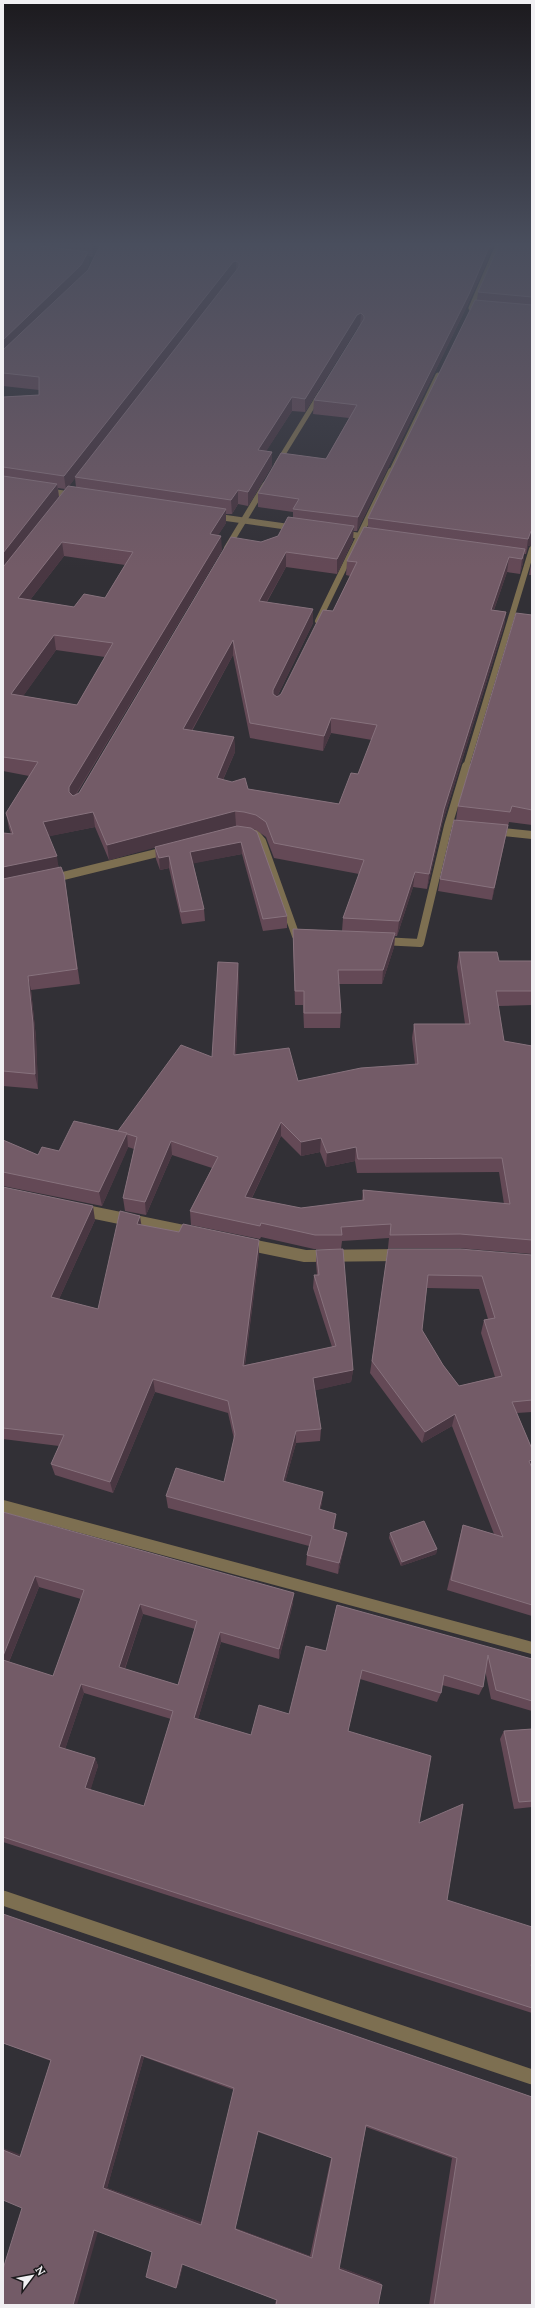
<svg xmlns="http://www.w3.org/2000/svg" width="535" height="2308" viewBox="0 0 535 2308" font-family="Lora,serif">
  <style>
    .lines { fill: none; stroke-linecap: round; stroke-linejoin: round }
    .service-far1 { stroke: #7d6f51; stroke-width: 12 }
    .service { stroke: #7d6f51; stroke-width: 15 }
    .minor-far3 { stroke: #7d6f51; stroke-width: 5 }
    .minor-far2 { stroke: #7d6f51; stroke-width: 6 }
    .minor-far1 { stroke: #7d6f51; stroke-width: 8 }
    .minor { stroke: #7d6f51; stroke-width: 12 }
    .wall { fill: #644956; fill-rule: evenodd }
    .shaded-wall { fill: #493742 }
    .building { fill: #735b67; stroke: #87727d; fill-rule: evenodd }
  </style>
  <rect width="100%" height="100%" fill="#323036"/>
  <g class="lines">
    <!-- service-far1 -->
    <polyline class="service-far1" points="3,1506 532,1648"/>
    <!-- service -->
    <polyline class="service" points="3,1898 532,2077"/>
    <!-- minor-far3 -->
    <g class="minor-far3">
      <polyline points="471,308 498,245"/>
      <polyline points="277,464 320,394"/>
      <polyline points="391,472 438,375"/>
    </g>
    <!-- minor-far2 -->
    <g class="minor-far2">
      <polyline points="44,491 76,495"/>
      <polyline points="212,516 296,528"/>
      <polyline points="341,533 373,538"/>
      <polyline points="227,548 265,485"/>
      <polyline points="318,621 391,471"/>
      <polyline points="466,767 532,549"/>
    </g>
    <!-- minor-far1 -->
    <g class="minor-far1">
      <polyline points="494,831 532,835"/>
      <polyline points="247,832 256,834 262,841 296,936 302,937"/>
      <polyline points="51,879 169,850"/>
      <polyline points="382,941 420,943 448,826 466,766"/>
    </g>
    <!-- minor -->
    <g class="minor">
      <polyline points="81,1210 193,1233"/>
      <polyline points="246,1244 305,1256 400,1255"/>
    </g>
  </g>
  <!-- wall -->
  <g class="wall">
    <path d="M3,245H99L93,257L88,256L89,265L85,273L88,270L100,245H494L492,249H490L489,257L467,306L357,531H353V540L337,574L286,567L267,602L313,623L277,697L281,694L333,611L350,576L346,575L347,561L368,528V518L477,300L478,292L532,245V545L528,546L526,554H524L523,563L520,574L507,572L494,610L506,612L504,626L442,824L427,889L413,887L397,936H395L394,947L382,984H339L341,1013L340,1028H304L303,1005H295L293,943V929L342,931L343,918L359,874L274,858L266,837L256,830L252,829L287,916V928L263,931L242,854L193,863L204,909L205,921L182,924L169,868L160,870L156,859L155,847L109,860L95,827L49,836L59,868L64,875L80,984L31,990L36,1038L38,1089L3,1086V833L11,834L9,828L6,813L29,776L3,771V397L39,395V390L3,386ZM360,327L314,400L313,414L349,418L326,459L258,493V507L293,512V518L278,536L261,542L79,793L76,795L222,550L218,535L226,523V514H232L238,504L248,506L272,466V452L266,451L292,411L305,412L357,328ZM75,478L76,487L69,486ZM58,488L65,489L59,497ZM64,556L125,565L105,598L74,607L30,600ZM56,650L105,657L77,705L23,696ZM233,655L250,738L323,751L331,733L372,740L358,774L339,804L248,789L223,780L235,752L234,737L192,731Z"/>
    <polygon points="532,559 532,575 529,575"/>
    <polygon points="532,615 532,825 509,822 492,900 438,891 440,879 456,820 458,806"/>
    <path d="M459,952L499,961H532V1005L498,1006L504,1041L532,1046V1254L458,1248H388L389,1238L342,1241L341,1249H314L261,1237L260,1239L191,1225L190,1211L212,1168L172,1155L146,1215L125,1211L123,1198L134,1149L128,1147L102,1206L3,1186V1140L38,1155L59,1151L118,1131L212,1057L239,978L236,1054L298,1081L415,1064L412,1038L414,1024H465L457,967ZM281,1136L301,1156L320,1152L326,1167L355,1161L357,1173L499,1172L504,1204L363,1190L362,1201L301,1208L252,1198Z"/>
    <polygon points="3,1187 95,1220 59,1299 98,1309 141,1225 179,1232 259,1240 259,1254 245,1365 332,1347 313,1288 314,1275 317,1275 316,1263 316,1250 353,1370 351,1382 315,1390 321,1429 320,1441 296,1443 285,1482 322,1503 320,1510 335,1525 334,1529 345,1543 338,1574 306,1565 307,1555 309,1546 168,1508 166,1496 224,1482 234,1439 228,1413 155,1392 113,1493 55,1475 51,1464 59,1446 3,1439"/>
    <path d="M388,1249L532,1255V1412L517,1413L532,1449V1616L447,1590L460,1536L463,1525L494,1534L452,1426L422,1443L370,1373ZM427,1288L479,1289L488,1319L484,1320L481,1333L495,1377L459,1386L443,1365L422,1330Z"/>
    <path d="M3,1512L293,1603L279,1659L221,1642L198,1719L251,1735L289,1714L326,1651L337,1605L532,1659V1711L491,1699L485,1670L483,1687L479,1695L442,1685L441,1693L437,1702L360,1679L348,1731L419,1823L447,1900L532,1966V2013L3,1842ZM39,1587L81,1599L53,1676L9,1662ZM143,1614L195,1629L178,1685L125,1669ZM84,1693L171,1719L144,1806L90,1790L98,1766L95,1758L65,1749Z"/>
    <polygon points="390,1533 437,1549 436,1554 401,1566 389,1538"/>
    <polygon points="532,1729 532,1807 514,1809 500,1739 504,1731"/>
    <path d="M3,1914L532,2097V2305H429L452,2158L366,2127L339,2267L379,2282L382,2285L378,2305H275L276,2300L183,2264L178,2285L152,2252L98,2231L22,2208L21,2155L51,2061L3,2043ZM144,2057L234,2090L202,2223L107,2188ZM258,2132L331,2158L310,2256L235,2228Z"/>
  </g>
  <!-- shaded-wall -->
  <g class="shaded-wall">
    <polygon points="92,245 99,245 93,257"/>
    <polygon points="490,245 489,257 467,306 357,531 358,517"/>
    <polygon points="88,252 89,265 83,278 3,355 3,340"/>
    <polygon points="236,261 236,273 233,275 66,490 64,476 233,262"/>
    <polygon points="361,313 360,326 357,328 305,412 305,399 357,315"/>
    <polygon points="292,397 292,411 258,464 258,450"/>
    <polygon points="272,452 272,466 248,506 248,492"/>
    <polygon points="57,484 59,498 3,570 3,553"/>
    <polygon points="238,490 238,504 232,514 231,500"/>
    <polygon points="226,509 226,523 210,548 210,534"/>
    <polygon points="354,526 353,540 337,574 337,559"/>
    <polygon points="531,531 532,531 532,545 528,546 526,554 528,539"/>
    <polygon points="221,536 222,550 71,802 69,792 69,787"/>
    <polygon points="62,542 64,556 20,613 18,598"/>
    <polygon points="525,549 523,563 520,574 522,559"/>
    <polygon points="286,552 286,567 259,615 259,601"/>
    <polygon points="509,557 507,572 489,624 491,610"/>
    <polygon points="313,609 313,623 273,705 273,690"/>
    <polygon points="506,612 504,626 442,824 427,889 429,874 444,809"/>
    <polygon points="54,635 56,650 14,709 11,694"/>
    <polygon points="233,640 233,655 184,744 183,729"/>
    <polygon points="331,718 331,733 323,751 324,736"/>
    <polygon points="234,737 235,752 217,793 217,778"/>
    <polygon points="235,811 236,826 109,860 107,845"/>
    <polygon points="93,812 95,827 46,837 43,822"/>
    <polygon points="508,825 505,838 492,900 494,888"/>
    <polygon points="241,842 242,854 191,864 190,852"/>
    <polygon points="57,856 59,871 3,883 3,867"/>
    <polygon points="169,856 169,868 160,870 159,858"/>
    <polygon points="415,872 413,887 397,936 399,921"/>
    <polygon points="395,933 394,947 382,984 383,970"/>
    <polygon points="238,963 239,978 235,1069 234,1055"/>
    <polygon points="28,976 31,990 36,1038 38,1089 35,1074"/>
    <polygon points="281,1122 281,1136 246,1210 245,1197"/>
    <polygon points="127,1133 128,1148 102,1206 99,1192"/>
    <polygon points="321,1138 320,1152 301,1156 301,1142"/>
    <polygon points="171,1141 172,1155 146,1215 145,1202"/>
    <polygon points="356,1147 355,1161 326,1167 327,1153"/>
    <polygon points="93,1206 95,1220 54,1310 51,1297"/>
    <polygon points="140,1216 142,1229 137,1224"/>
    <polygon points="259,1240 259,1254 243,1378 243,1366"/>
    <polygon points="353,1370 351,1382 313,1391 313,1378"/>
    <polygon points="153,1379 155,1392 113,1493 110,1482"/>
    <polygon points="455,1414 452,1426 422,1443 425,1432"/>
    <polygon points="296,1431 296,1443 282,1493 283,1481"/>
    <polygon points="532,1460 532,1470 529,1461"/>
    <polygon points="323,1492 322,1503 318,1520 319,1509"/>
    <polygon points="336,1514 335,1525 332,1539 333,1529"/>
    <polygon points="347,1533 345,1543 338,1574 339,1563"/>
    <polygon points="437,1549 436,1554 401,1566 402,1562"/>
    <polygon points="35,1576 39,1587 6,1669 3,1663 3,1656"/>
    <polygon points="294,1593 293,1603 279,1659 279,1649"/>
    <polygon points="140,1604 143,1614 122,1676 119,1667"/>
    <polygon points="220,1632 221,1642 196,1726 194,1718"/>
    <polygon points="81,1684 84,1693 63,1755 59,1747"/>
    <polygon points="95,1758 98,1766 89,1795 85,1788"/>
    <polygon points="141,2055 144,2057 107,2188 203,2223 201,2225 103,2188"/>
    <polygon points="258,2131 235,2228 310,2256 312,2258 235,2229"/>
    <polygon points="3,2148 27,2157 20,2157 3,2150"/>
    <polygon points="99,2228 77,2305 73,2305 94,2230"/>
    <polygon points="184,2261 178,2285 176,2288 182,2264"/>
    <polygon points="337,2266 379,2282 382,2285 339,2269"/>
  </g>
  <!-- building -->
  <g class="building">
    <polygon points="3,245 34,245 88,252 81,265 3,340"/>
    <polygon points="100,245 490,245 469,294 358,517 293,509 299,499 258,493 281,453 326,459 357,405 314,400 364,319 364,316 361,313 357,315 305,399 292,397 258,450 272,452 248,492 238,490 231,500 75,477 239,267 239,263 236,261 233,262 64,476 3,467 3,397 39,395 39,377 3,373 3,350 88,270"/>
    <polygon points="499,245 532,245 532,297 478,292"/>
    <polygon points="475,300 532,305 532,531 531,531 528,539 368,518"/>
    <polygon points="3,476 57,484 3,553"/>
    <path d="M68,486L226,509L210,534L221,536L69,787V792L73,796L79,793L231,537L261,542L278,536L288,517L354,526L337,559L286,552L259,601L313,609L273,690V694L277,697L281,694L323,610L333,611L357,562L347,561L364,527L525,549L522,559L509,557L491,610L506,612L444,809L429,874L415,872L399,921L343,918L364,860L274,843L266,822L256,815L244,812L235,811L107,845L93,812L43,822L57,856L3,867V833L13,834L6,813L38,762L3,757V567L4,566ZM62,542L133,552L105,598L84,594L74,607L18,598ZM54,635L113,643L77,705L11,694ZM233,640L250,723L324,736L331,718L377,725L358,774L351,773L339,804L248,789L245,778L232,782L217,778L234,737L183,729Z"/>
    <polygon points="516,613 532,615 532,810 512,806 510,812 458,806"/>
    <polygon points="454,820 508,825 494,888 440,879"/>
    <polygon points="237,826 251,828 257,832 287,916 263,919 241,842 190,852 204,909 181,912 169,856 159,858 155,847"/>
    <polygon points="61,867 64,875 77,969 28,976 33,1023 35,1074 3,1071 3,879"/>
    <polygon points="293,929 395,933 383,970 338,970 341,1013 304,1013 304,991 295,991"/>
    <path d="M459,952H497L499,961H532V991H496L504,1041L532,1046V1240L460,1234L390,1235L391,1224L341,1227L342,1235H315L261,1223L260,1226L190,1211L218,1157L171,1141L145,1202L123,1198L137,1137L118,1131L181,1045L212,1057L218,962L238,963L234,1055L289,1048L298,1081L361,1068L418,1064L414,1024H470ZM281,1122L301,1142L321,1138L327,1153L356,1147L358,1159L502,1158L510,1204L363,1190L364,1200L301,1208L245,1197Z"/>
    <polygon points="74,1121 127,1133 99,1192 3,1172 3,1140 38,1155 42,1147 59,1151"/>
    <polygon points="3,1187 93,1206 51,1297 98,1309 120,1211 140,1216 137,1224 179,1232 183,1224 259,1240 243,1366 336,1346 314,1275 319,1275 316,1250 343,1249 353,1370 313,1378 321,1429 296,1431 283,1481 323,1492 319,1509 336,1514 333,1529 347,1533 339,1563 307,1555 312,1536 166,1496 176,1468 224,1482 235,1434 228,1401 153,1379 110,1482 51,1464 64,1435 3,1428"/>
    <path d="M388,1249H460L532,1255V1400L512,1402L532,1449V1460L529,1461L532,1468V1605L451,1580L463,1525L503,1537L455,1414L425,1432L372,1361ZM428,1275L482,1276L495,1318L484,1320L502,1376L459,1386L443,1365L422,1330Z"/>
    <path d="M3,1512L294,1593L279,1649L220,1632L194,1718L251,1735L259,1705L289,1714L306,1646L326,1651L337,1605L532,1659V1701L496,1690L488,1655L483,1687L444,1675L441,1693L362,1670L348,1731L431,1756L419,1823L463,1804L447,1900L532,1927V1961L531,1966H532V2008L3,1837V1660L53,1676L84,1590L35,1576L3,1656ZM140,1604L197,1621L178,1685L119,1667ZM81,1684L173,1711L144,1806L85,1788L95,1758L59,1747Z"/>
    <polygon points="424,1521 437,1549 402,1562 390,1533"/>
    <polygon points="532,1729 532,1801 519,1802 504,1731"/>
    <path d="M3,1914L532,2097V2305H434L457,2158L366,2125L339,2269L382,2285L378,2305H276L277,2300L182,2264L176,2288L146,2277L152,2252L94,2230L73,2305H3V2269L22,2208L3,2200V2150L20,2157L51,2060L3,2043ZM141,2055L234,2088L201,2225L103,2188ZM258,2131L332,2158L312,2258L235,2229Z"/>
  </g>
  <!-- sky -->
  <linearGradient id="sky" x2="0" y2="1"><stop stop-color="#1c1a1e"/><stop offset="0.43" stop-color="#494e5d"/><stop offset="1" stop-color="#494e5d" stop-opacity="0"/></linearGradient>
  <rect width="535" height="568" fill="url(#sky)"/>
  <!-- border -->
  <rect width="535" height="2308" fill="none" stroke="#f1f0f3" stroke-width="8"/>
  <!-- north arrow -->
  <g transform="translate(32 2276) rotate(58)" stroke="#1a191b" stroke-width="3" paint-order="stroke">
  <path d="M0-3L7 15L0 10L-7 15Z" fill="#f1f0f3"/>
  <text y="-6" font-size="11" font-weight="bold" text-anchor="middle" fill="#f1f0f3">N</text>
  </g>
</svg>
